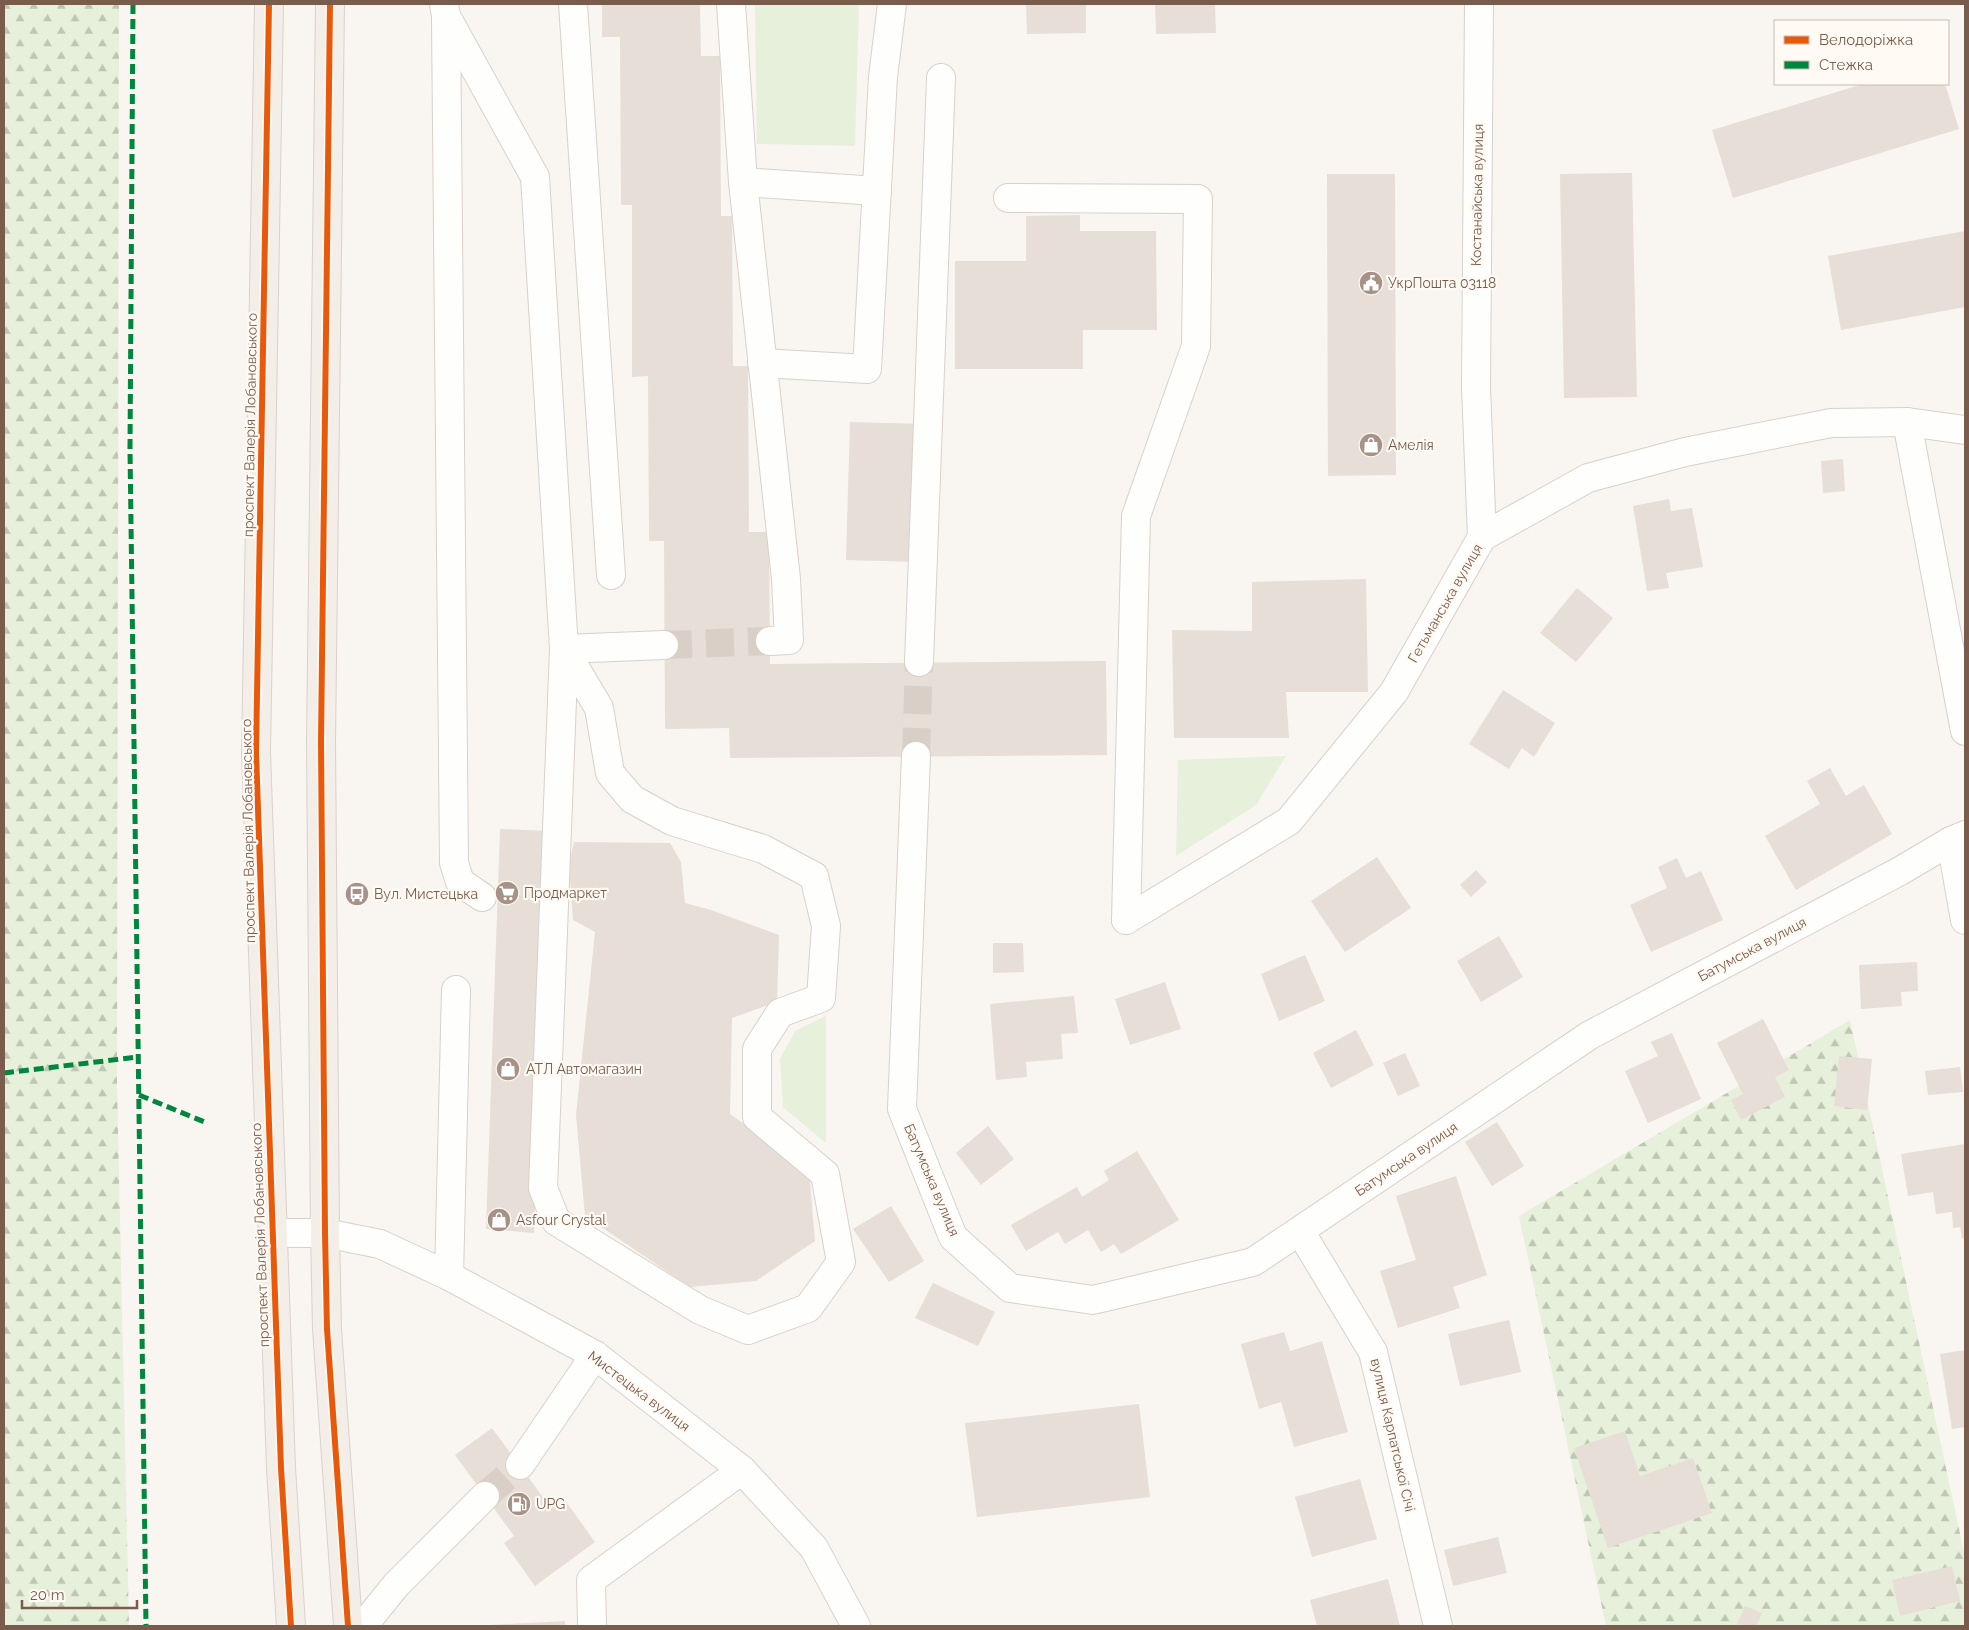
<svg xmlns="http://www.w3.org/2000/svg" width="1969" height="1630" viewBox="0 0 1969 1630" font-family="Raleway,sans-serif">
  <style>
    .green { fill: #e7f0db }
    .forest { fill: url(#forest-firs) }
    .building { fill: #e6ded7 }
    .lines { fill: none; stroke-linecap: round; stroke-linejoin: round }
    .minor-tunnel { stroke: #d9cfc7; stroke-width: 28; stroke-dasharray: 28 14; stroke-linecap: butt }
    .minor-casing { stroke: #d7d1cb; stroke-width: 30 }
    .major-casing { stroke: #dad1cc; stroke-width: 30 }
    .minor { stroke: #fefefd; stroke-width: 28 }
    .major { stroke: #f3eee8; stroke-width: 28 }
    .quiet { stroke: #00873e; stroke-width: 5; stroke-dasharray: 10 5; stroke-linecap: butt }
    .cycleway-casing { stroke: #fffaf3; stroke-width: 9 }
    .cycleway { stroke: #e8590c; stroke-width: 6 }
    .labels { text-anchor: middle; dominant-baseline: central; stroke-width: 4.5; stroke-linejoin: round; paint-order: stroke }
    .street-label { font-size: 14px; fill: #7a5c4d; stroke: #fffaf3 }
    .poi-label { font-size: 14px; fill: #7a5c4d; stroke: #fffaf3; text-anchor: start }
  </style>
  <defs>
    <pattern id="forest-firs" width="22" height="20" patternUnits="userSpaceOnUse" patternTransform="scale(1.25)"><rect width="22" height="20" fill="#e7f0db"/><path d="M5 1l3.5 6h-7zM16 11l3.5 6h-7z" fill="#c0c6b4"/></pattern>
  </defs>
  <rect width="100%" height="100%" fill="#f9f5f0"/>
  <!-- green -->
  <g class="green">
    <polygon points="755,4 859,4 855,146 757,144"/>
    <polygon points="1286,756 1256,805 1176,856 1178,760"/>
    <polygon points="826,1016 826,1143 783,1107 780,1059 795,1031"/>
  </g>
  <!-- forest -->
  <g class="forest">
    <polygon points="4,4 119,4 117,1084 129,1626 4,1626"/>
    <polygon points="1850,1020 1965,1557 1965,1626 1606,1626 1519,1216"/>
  </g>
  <!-- building -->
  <g class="building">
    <polygon points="602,4 700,4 701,56 720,56 721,216 732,216 733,366 748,366 749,532 769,532 770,664 1106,661 1107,755 730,758 729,728 665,729 664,541 649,541 648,376 632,377 632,205 621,205 620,37 602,37"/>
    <polygon points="1026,4 1086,4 1086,33 1027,34"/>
    <polygon points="1155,4 1215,4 1216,33 1156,34"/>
    <polygon points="1863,84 1945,84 1959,129 1733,198 1712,130"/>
    <polygon points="1632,173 1637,397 1564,398 1560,174"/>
    <polygon points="1327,174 1395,174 1396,475 1328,476"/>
    <polygon points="1080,215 1080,231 1156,231 1157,330 1083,330 1083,369 955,369 955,261 1026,261 1026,216"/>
    <polygon points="1965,231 1965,307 1841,330 1828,256"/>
    <polygon points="850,422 921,424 917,562 846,560"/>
    <polygon points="1843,459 1845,491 1823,493 1821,461"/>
    <polygon points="1669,499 1671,511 1692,508 1703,567 1666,573 1669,588 1647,591 1633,506"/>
    <polygon points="1366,579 1368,692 1286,692 1289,738 1174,738 1172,630 1252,631 1252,582"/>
    <polygon points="1577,588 1613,618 1576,662 1540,633"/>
    <polygon points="1503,690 1555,723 1534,757 1522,748 1509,769 1469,744"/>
    <polygon points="1830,768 1846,796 1864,785 1892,834 1796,890 1765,836 1820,804 1807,781"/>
    <polygon points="500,829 550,831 534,1233 486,1229"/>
    <polygon points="574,842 670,843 681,862 685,903 711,910 779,935 777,1002 732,1018 730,1114 809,1170 815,1241 756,1281 690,1287 585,1216 576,1115 595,932 573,920 569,866"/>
    <polygon points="1377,857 1411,908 1345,952 1311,901"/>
    <polygon points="1677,858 1686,878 1701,871 1723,920 1651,952 1630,905 1667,888 1658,867"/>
    <polygon points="1476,870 1487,882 1471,897 1460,885"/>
    <polygon points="1499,936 1523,977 1481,1002 1457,961"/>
    <polygon points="993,943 1023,943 1024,972 993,973"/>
    <polygon points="1305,955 1325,1001 1279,1021 1261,974"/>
    <polygon points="1917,962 1918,991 1901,992 1902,1006 1861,1009 1859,965"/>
    <polygon points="1165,982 1181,1029 1130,1045 1115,999"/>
    <polygon points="1074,996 1078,1033 1061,1034 1063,1059 1026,1062 1027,1077 996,1080 990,1004"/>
    <polygon points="1763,1019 1789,1070 1775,1077 1785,1097 1741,1120 1731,1100 1743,1094 1717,1043"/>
    <polygon points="1356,1030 1374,1065 1331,1088 1313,1053"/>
    <polygon points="1672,1033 1701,1099 1648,1123 1625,1071 1658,1056 1651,1042"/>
    <polygon points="1405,1053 1420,1086 1398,1096 1383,1063"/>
    <polygon points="1839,1056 1872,1059 1867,1110 1834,1106"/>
    <polygon points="1960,1067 1963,1092 1928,1095 1925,1071"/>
    <polygon points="1497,1122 1524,1166 1492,1186 1465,1142"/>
    <polygon points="988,1126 1014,1159 981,1185 956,1153"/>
    <polygon points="1965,1144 1965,1238 1962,1239 1960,1227 1953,1228 1952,1212 1936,1214 1933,1192 1908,1196 1901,1154"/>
    <polygon points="1137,1151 1179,1220 1121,1254 1114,1244 1101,1252 1088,1230 1065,1244 1058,1232 1026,1251 1011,1225 1077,1187 1082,1197 1109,1180 1104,1171"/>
    <polygon points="1456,1176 1487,1275 1453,1287 1460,1308 1398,1328 1380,1271 1416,1260 1396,1196"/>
    <polygon points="891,1206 924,1261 889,1282 853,1229"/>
    <polygon points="933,1283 995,1312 978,1346 915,1318"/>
    <polygon points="1509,1320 1521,1372 1460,1386 1448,1334"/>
    <polygon points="1284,1332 1290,1351 1322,1341 1348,1432 1294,1447 1281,1402 1259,1409 1241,1344"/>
    <polygon points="1965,1350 1965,1427 1952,1429 1940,1354"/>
    <polygon points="1139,1404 1150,1497 977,1517 965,1423"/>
    <polygon points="492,1428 551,1508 564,1499 595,1542 535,1586 504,1543 514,1536 455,1455"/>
    <polygon points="1625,1431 1640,1476 1693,1458 1712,1513 1608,1548 1574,1448"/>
    <polygon points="1360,1479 1377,1539 1312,1557 1295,1497"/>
    <polygon points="1498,1537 1507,1573 1453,1586 1444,1550"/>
    <polygon points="1952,1566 1960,1601 1900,1616 1892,1580"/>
    <polygon points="1388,1579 1400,1626 1317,1626 1310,1600"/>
    <polygon points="1745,1606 1762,1613 1756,1626 1736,1626"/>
    <polygon points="565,1621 565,1626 488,1626 488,1625"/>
  </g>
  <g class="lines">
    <!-- minor-tunnel -->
    <g class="minor-tunnel">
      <polyline points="664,645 770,641"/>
      <polyline points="916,756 919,662"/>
      <polyline points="485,1496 520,1465"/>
    </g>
    <!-- minor casing -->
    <g class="minor-casing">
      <g id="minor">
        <polyline points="444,4 446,16 535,177 564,649 543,1188 556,1221 700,1310 748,1330 808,1308 841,1262 825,1174 757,1117 757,1049 780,1013 821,998 826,926 814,876 763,849 672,821 632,799 610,773 599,708 564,649"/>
        <polyline points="573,4 611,575"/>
        <polyline points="731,4 743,182 786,579 789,640 770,641"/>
        <polyline points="1479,4 1476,388 1482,537"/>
        <polyline points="446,20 454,863 460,882 482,897"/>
        <polyline points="743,182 877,191"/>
        <polyline points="1008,198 1198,199 1196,346 1136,516 1126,920"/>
        <polyline points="762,363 867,369 883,77 892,4"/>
        <polyline points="1907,422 1965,731"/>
        <polyline points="564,649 664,645"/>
        <polyline points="919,662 941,78"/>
        <polyline points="916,756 902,1109 953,1237 1010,1288 1093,1300 1253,1262 1590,1035 1900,871 1951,841 1965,835"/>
        <polyline points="1951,841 1965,920"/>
        <polyline points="1126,920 1289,821 1394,692 1482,537 1588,478 1685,452 1831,423 1907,422 1965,430"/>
        <polyline points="1300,1231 1373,1352 1438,1626"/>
        <polyline points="273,1233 325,1233 380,1244 449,1276 595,1355 742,1470 814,1548 856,1626"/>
        <polyline points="449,1276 456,990"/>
        <polyline points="520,1465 595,1355"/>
        <polyline points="363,1626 396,1585 485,1496"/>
        <polyline points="592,1626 591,1580 742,1470"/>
      </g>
    </g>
    <!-- major casing -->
    <g class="major-casing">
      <g id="major">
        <polyline points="269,4 256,752 281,1468 291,1626"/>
        <polyline points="330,4 321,742 325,1233 327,1329 348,1626"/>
      </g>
    </g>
    <!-- minor -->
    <use href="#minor" class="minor"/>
    <!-- major -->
    <use href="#major" class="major"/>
    <!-- quiet -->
    <g class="quiet">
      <polyline points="133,4 130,449 146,1626"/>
      <polyline points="4,1073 138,1057"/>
      <polyline points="139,1095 207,1123"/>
    </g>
    <!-- cycleway casing -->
    <g class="cycleway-casing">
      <g id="cycleway">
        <polyline points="269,4 256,752 281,1468 291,1626"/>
        <polyline points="330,4 321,742 325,1233 327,1329 348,1626"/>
      </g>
    </g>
    <!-- cycleway -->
    <use href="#cycleway" class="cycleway"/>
  </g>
  <!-- icons -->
  <defs>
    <g id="civic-disc" transform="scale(1.25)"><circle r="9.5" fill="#a69286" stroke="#fffaf3"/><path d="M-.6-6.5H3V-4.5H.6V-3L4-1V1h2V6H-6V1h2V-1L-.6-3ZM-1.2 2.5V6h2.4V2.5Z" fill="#fff"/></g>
    <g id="shop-disc" transform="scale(1.25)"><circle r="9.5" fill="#a69286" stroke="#fffaf3"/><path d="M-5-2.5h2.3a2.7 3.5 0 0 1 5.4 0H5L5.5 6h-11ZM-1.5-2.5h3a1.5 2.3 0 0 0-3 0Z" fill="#fff"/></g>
    <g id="supermarket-disc" transform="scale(1.25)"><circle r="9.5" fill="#a69286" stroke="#fffaf3"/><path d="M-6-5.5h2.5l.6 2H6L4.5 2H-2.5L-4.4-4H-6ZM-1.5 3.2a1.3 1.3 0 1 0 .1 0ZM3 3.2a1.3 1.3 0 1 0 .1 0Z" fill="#fff"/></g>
    <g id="bus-disc" transform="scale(1.25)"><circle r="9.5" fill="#a69286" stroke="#fffaf3"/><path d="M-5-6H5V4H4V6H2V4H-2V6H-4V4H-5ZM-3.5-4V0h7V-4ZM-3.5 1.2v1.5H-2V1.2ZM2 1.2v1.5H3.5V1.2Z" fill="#fff"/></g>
    <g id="fuel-disc" transform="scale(1.25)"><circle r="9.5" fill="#a69286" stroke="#fffaf3"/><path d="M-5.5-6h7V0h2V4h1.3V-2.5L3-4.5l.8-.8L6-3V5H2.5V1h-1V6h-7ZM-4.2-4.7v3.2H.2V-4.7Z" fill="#fff"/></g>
  </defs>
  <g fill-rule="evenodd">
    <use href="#civic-disc" x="1371" y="283"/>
    <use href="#shop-disc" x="1371" y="445"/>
    <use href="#supermarket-disc" x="507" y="893"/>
    <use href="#bus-disc" x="357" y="894"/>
    <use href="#shop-disc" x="508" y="1069"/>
    <use href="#shop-disc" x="499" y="1220"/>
    <use href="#fuel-disc" x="519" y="1504"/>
  </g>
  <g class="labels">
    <!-- street labels -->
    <g class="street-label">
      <text transform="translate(1477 195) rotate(-89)">Костанайська вулиця</text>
      <text transform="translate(250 425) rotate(-89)">проспект Валерія Лобановського</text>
      <text transform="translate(1445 603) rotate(-60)">Гетьманська вулиця</text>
      <text transform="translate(248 831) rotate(-91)">проспект Валерія Лобановського</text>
      <text transform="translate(1752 949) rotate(-28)">Батумська вулиця</text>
      <text transform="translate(1406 1159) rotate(-34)">Батумська вулиця</text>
      <text transform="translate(932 1180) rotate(67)">Батумська вулиця</text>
      <text transform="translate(260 1235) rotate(-92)">проспект Валерія Лобановського</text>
      <text transform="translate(639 1391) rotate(37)">Мистецька вулиця</text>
      <text transform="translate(1393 1435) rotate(77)">вулиця Карпатської Січі</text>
    </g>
    <!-- poi labels -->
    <g class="poi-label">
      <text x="1388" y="283">УкрПошта 03118</text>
      <text x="1388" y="445">Амелія</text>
      <text x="524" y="893">Продмаркет</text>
      <text x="374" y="894">Вул. Мистецька</text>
      <text x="526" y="1069">АТЛ Автомагазин</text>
      <text x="516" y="1220">Asfour Crystal</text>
      <text x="536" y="1504">UPG</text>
    </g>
  </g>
  <!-- border -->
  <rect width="1969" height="1630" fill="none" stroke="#7a5c4d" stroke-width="10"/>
  <!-- legend -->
  <rect x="1774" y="20" width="175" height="65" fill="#fffaf3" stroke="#cabbb1"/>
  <rect x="1784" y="36" width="25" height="8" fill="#e8590c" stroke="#cabbb1"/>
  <text x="1819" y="45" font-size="15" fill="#7a5c4d">Велодоріжка</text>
  <rect x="1784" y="61" width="25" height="8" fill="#00873e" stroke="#cabbb1"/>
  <text x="1819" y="70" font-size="15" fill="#7a5c4d">Стежка</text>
  <!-- scale -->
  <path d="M22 1600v8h115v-8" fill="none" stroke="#7a5c4d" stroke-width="2.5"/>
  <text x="30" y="1600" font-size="15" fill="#7a5c4d" stroke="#fffaf3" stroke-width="4" paint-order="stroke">20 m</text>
</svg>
